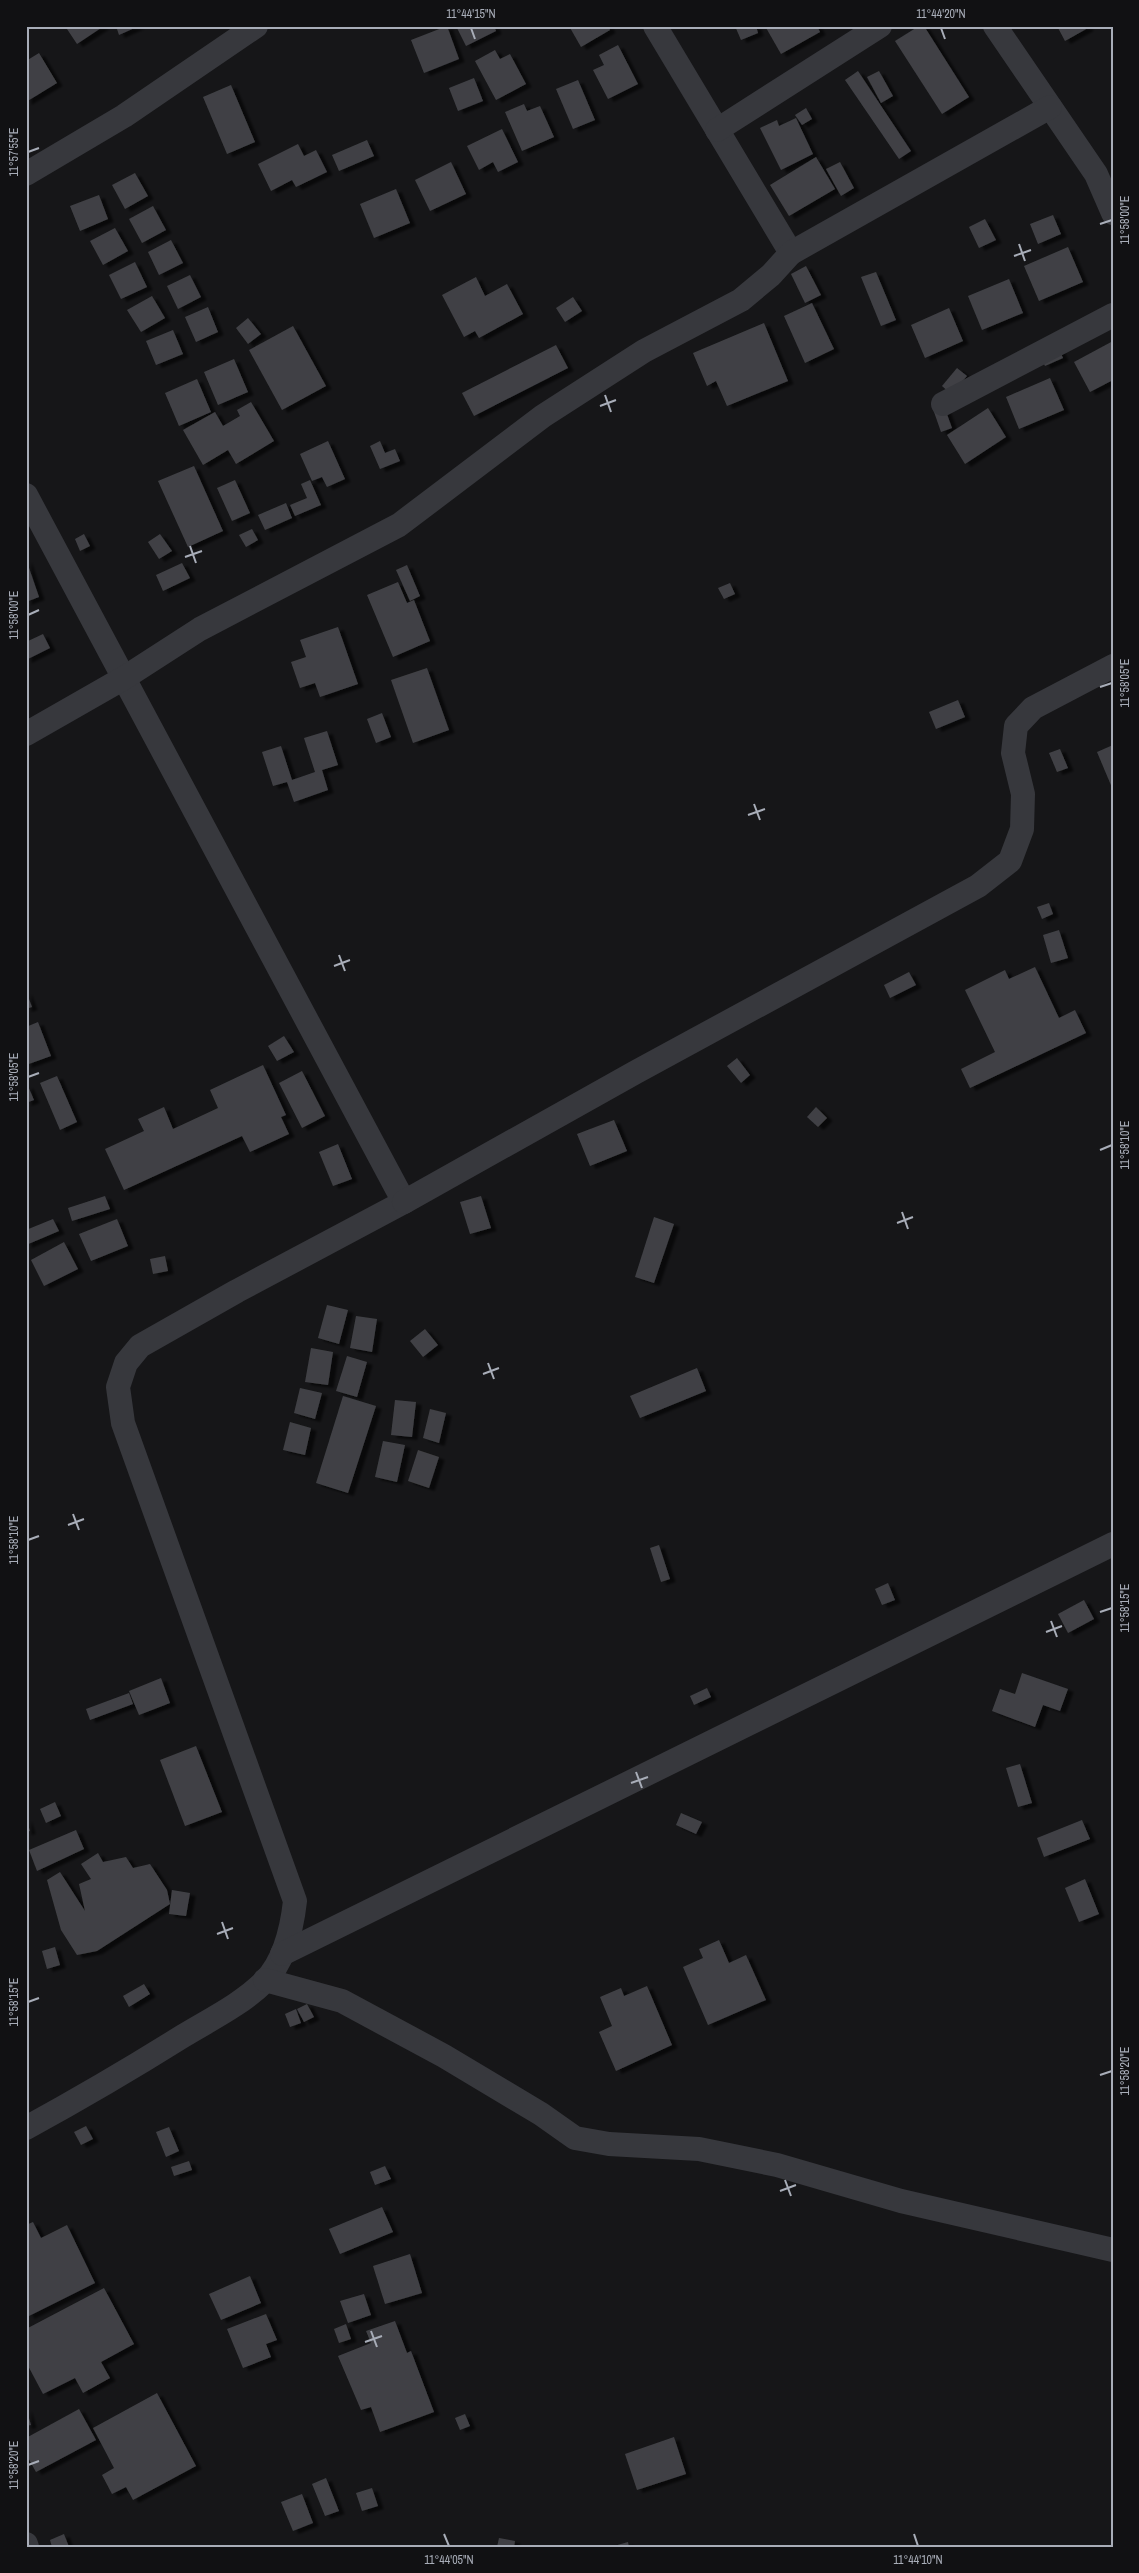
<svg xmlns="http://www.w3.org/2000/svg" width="1139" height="2573" viewBox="0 0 1139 2573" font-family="'Archivo Narrow',sans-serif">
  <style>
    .building { fill: #404145; filter: url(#shadow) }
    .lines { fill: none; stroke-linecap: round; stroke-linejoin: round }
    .minor { stroke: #37383d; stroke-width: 24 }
    .ticks { fill: none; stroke: #a8adb8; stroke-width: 2 }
    .neatline { fill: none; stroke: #a8adb8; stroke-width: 2 }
    .ticks-label { font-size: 12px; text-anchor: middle; fill: #a8adb8 }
  </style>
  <defs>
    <filter id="shadow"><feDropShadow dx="5.5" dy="3" stdDeviation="1" flood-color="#0009"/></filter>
  </defs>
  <rect width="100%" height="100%" fill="#161618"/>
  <!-- building -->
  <g class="building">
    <polygon points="65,26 104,26 77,44"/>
    <polygon points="116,26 139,26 119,35"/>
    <polygon points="447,26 459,59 424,73 411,40"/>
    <polygon points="456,26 494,26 496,31 466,46"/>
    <polygon points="569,26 608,26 610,30 581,47"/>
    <polygon points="735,26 756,26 758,33 741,40"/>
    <polygon points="765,26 817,26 820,32 781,54"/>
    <polygon points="919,26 924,26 969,97 942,114 895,41"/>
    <polygon points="1057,26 1087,26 1088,28 1065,41"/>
    <polygon points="618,45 638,84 608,99 593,70 604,65 599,55"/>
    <polygon points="495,50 500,59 510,54 526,84 496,100 475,61"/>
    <polygon points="39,53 57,83 26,102 26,61"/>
    <polygon points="858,71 911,151 899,159 845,80"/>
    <polygon points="879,71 893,96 881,103 867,77"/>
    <polygon points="474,78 483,101 458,111 449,88"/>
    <polygon points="578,80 595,120 573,129 556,89"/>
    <polygon points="231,85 255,142 227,154 203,97"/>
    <polygon points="524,104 527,111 540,106 554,137 522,151 505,112"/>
    <polygon points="806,108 812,119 802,125 795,115"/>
    <polygon points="796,118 813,154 781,170 760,128 777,120 779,126"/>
    <polygon points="502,129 518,162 498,172 493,162 479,170 467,146"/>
    <polygon points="367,140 374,156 339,171 332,155"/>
    <polygon points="298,144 304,156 316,150 327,172 296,187 292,180 271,191 258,164"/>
    <polygon points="816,157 835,189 789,216 770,185"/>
    <polygon points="451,162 466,194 430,211 415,180"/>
    <polygon points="840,162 854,188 841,196 826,169"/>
    <polygon points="135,173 148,196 125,209 112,185"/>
    <polygon points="396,189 410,223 374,238 360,204"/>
    <polygon points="99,195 108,219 80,231 70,206"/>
    <polygon points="153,206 166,230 142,243 129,219"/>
    <polygon points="1053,215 1061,234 1038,244 1030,224"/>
    <polygon points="985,219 996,240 979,248 969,227"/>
    <polygon points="115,228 128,251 103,265 90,241"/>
    <polygon points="171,240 183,263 159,275 148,252"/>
    <polygon points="1068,247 1083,282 1039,301 1024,266"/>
    <polygon points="135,262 147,287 121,299 109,275"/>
    <polygon points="806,266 821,295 805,303 791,274"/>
    <polygon points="876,272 896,320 881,326 861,277"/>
    <polygon points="190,275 201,297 178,309 167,286"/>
    <polygon points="476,277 485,296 507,284 523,314 479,338 475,331 464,337 442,295"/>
    <polygon points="1009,279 1023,313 982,330 968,296"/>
    <polygon points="152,296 165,318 141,332 127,310"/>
    <polygon points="573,297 582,311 565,322 556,308"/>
    <polygon points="812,303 834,349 805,363 784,316"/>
    <polygon points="208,307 218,332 196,342 185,317"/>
    <polygon points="949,308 963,341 925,358 911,325"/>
    <polygon points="248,318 261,334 248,344 236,328"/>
    <polygon points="764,323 788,381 727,406 716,381 707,386 693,353"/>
    <polygon points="293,326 326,386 282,410 249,350"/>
    <polygon points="173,330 183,354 156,365 146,341"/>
    <polygon points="1113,341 1113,380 1090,392 1074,362"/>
    <polygon points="1057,344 1063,358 1045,366 1038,352"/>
    <polygon points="556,345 568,368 474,416 462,393"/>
    <polygon points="234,359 248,392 218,405 204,372"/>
    <polygon points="957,368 967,376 951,394 942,386"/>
    <polygon points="1050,378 1064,410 1019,429 1006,397"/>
    <polygon points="197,379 211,412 179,426 165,393"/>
    <polygon points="251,402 274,441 236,464 228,450 203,465 183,430 215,412 223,426 240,416 237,410"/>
    <polygon points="944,406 952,428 941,432 933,409"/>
    <polygon points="988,408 1006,437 965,464 947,435"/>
    <polygon points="328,441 345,479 327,487 322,477 312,481 300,454"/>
    <polygon points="380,441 385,453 395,449 400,461 380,469 370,446"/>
    <polygon points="194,466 223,531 188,547 158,481"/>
    <polygon points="235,480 250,513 232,521 217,488"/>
    <polygon points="310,480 321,505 295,516 290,505 307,498 301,484"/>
    <polygon points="286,503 292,518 265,530 258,515"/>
    <polygon points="252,529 258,540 246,547 239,535"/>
    <polygon points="84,534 90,546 80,551 75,539"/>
    <polygon points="160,534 172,551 159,559 148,542"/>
    <polygon points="26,559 39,597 26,602"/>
    <polygon points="182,563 190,578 163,591 156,575"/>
    <polygon points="407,565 420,596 410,601 396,570"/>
    <polygon points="398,582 407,603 414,600 430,641 393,657 367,595"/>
    <polygon points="730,583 735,594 724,599 718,588"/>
    <polygon points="338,627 358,684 320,697 315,683 300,688 291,662 306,657 300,640"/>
    <polygon points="43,634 50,648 26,660 26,642"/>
    <polygon points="427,668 449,730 413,743 391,680"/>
    <polygon points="958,700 965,717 936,729 929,712"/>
    <polygon points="382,713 391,737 376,743 367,719"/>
    <polygon points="327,731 338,765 322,770 328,790 294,802 287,782 273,786 262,752 281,746 292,780 315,772 304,738"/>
    <polygon points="1113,745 1113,790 1097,752"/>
    <polygon points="1060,749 1068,768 1057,772 1049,753"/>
    <polygon points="1049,903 1053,914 1042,919 1037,907"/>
    <polygon points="1059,930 1068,958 1051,963 1043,935"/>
    <polygon points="1035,967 1059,1018 1075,1010 1086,1033 970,1088 961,1069 995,1052 965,990 1005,970 1009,979"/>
    <polygon points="909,972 916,985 890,998 884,985"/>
    <polygon points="26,991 32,1007 26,1009"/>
    <polygon points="38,1022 51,1056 26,1065 26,1027"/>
    <polygon points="284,1036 294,1052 277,1061 268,1046"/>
    <polygon points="737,1058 750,1075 741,1083 727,1066"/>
    <polygon points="263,1065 286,1115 281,1117 289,1134 250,1152 242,1136 124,1190 105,1149 144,1131 138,1119 164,1107 173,1129 218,1108 210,1090"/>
    <polygon points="302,1071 325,1116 302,1128 279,1083"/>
    <polygon points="57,1076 77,1122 60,1130 40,1083"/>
    <polygon points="26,1086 28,1086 34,1100 26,1103"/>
    <polygon points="816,1107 827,1118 818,1127 807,1117"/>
    <polygon points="614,1120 627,1151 590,1166 577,1134"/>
    <polygon points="338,1144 352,1179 333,1186 319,1152"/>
    <polygon points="105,1196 110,1209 72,1221 68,1208"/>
    <polygon points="481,1196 491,1228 470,1234 460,1202"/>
    <polygon points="654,1217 674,1224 654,1283 635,1277"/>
    <polygon points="53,1219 59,1231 26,1245 26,1230"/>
    <polygon points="117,1219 128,1246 91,1261 79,1234"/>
    <polygon points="64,1242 78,1269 44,1286 31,1260"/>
    <polygon points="165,1256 168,1271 153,1274 150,1259"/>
    <polygon points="327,1305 348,1310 339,1344 318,1338"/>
    <polygon points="356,1316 377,1319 372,1352 350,1348"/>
    <polygon points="425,1329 438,1345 423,1357 410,1341"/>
    <polygon points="311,1348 333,1352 328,1385 305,1382"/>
    <polygon points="347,1356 367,1362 357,1397 336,1391"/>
    <polygon points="697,1368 706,1391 640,1418 630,1396"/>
    <polygon points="300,1388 322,1393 315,1419 294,1413"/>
    <polygon points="343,1396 376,1406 348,1493 316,1483"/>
    <polygon points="395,1400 416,1402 412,1437 391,1435"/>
    <polygon points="430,1409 446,1413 439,1443 423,1438"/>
    <polygon points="290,1422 311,1428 305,1455 283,1450"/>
    <polygon points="383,1441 405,1445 397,1482 375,1477"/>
    <polygon points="418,1450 439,1457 429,1488 408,1481"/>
    <polygon points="659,1545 670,1579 661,1582 650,1548"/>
    <polygon points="888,1583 895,1600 882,1605 875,1589"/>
    <polygon points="1084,1600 1094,1619 1068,1633 1058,1614"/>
    <polygon points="1022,1673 1068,1689 1060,1711 1043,1705 1035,1727 992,1711 1000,1689 1015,1694"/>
    <polygon points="161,1678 170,1703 139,1715 129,1691"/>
    <polygon points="707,1688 711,1697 694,1705 690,1696"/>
    <polygon points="129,1693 133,1704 90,1720 86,1709"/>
    <polygon points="196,1746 222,1812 185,1826 160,1760"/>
    <polygon points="1020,1764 1032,1803 1018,1807 1006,1768"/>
    <polygon points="55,1802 61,1816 46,1823 40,1809"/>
    <polygon points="681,1813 702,1822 696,1834 676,1825"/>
    <polygon points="26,1818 30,1831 26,1832"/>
    <polygon points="1082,1820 1090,1839 1044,1857 1037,1838"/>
    <polygon points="76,1830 84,1849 37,1871 29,1850"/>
    <polygon points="98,1853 103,1862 126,1857 133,1868 150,1864 167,1890 170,1904 97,1951 77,1955 61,1930 47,1880 60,1872 85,1911 79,1884 91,1879 81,1864"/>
    <polygon points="1085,1879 1099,1914 1079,1922 1065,1888"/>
    <polygon points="172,1890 190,1893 186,1916 169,1914"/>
    <polygon points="719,1940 729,1963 746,1955 766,2000 708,2025 683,1967 703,1958 699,1949"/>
    <polygon points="55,1947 60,1965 47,1969 42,1951"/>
    <polygon points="144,1984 150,1994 129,2007 123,1996"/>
    <polygon points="647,1986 672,2045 616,2071 599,2032 612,2026 600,1997 621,1988 624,1996"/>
    <polygon points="307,2004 314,2017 304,2022 297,2009"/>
    <polygon points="296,2009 301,2023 290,2027 285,2014"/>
    <polygon points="86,2126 93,2139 81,2145 74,2132"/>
    <polygon points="169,2127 179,2151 166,2157 156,2132"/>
    <polygon points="189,2161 192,2170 174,2176 171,2167"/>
    <polygon points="385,2166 391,2179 375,2185 370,2172"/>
    <polygon points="382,2207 393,2232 340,2254 329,2229"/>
    <polygon points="33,2222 41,2238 67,2225 95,2283 29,2316 26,2310 26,2225"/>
    <polygon points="410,2254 422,2293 385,2304 373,2266"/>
    <polygon points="250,2276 261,2303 221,2320 209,2294"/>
    <polygon points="104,2288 134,2344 101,2362 110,2378 83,2393 75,2378 43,2394 26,2362 26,2329"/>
    <polygon points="364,2294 371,2315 348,2323 340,2301"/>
    <polygon points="266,2314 277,2340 266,2344 271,2357 243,2368 227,2329"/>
    <polygon points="395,2321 407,2353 411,2351 434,2412 380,2432 371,2407 361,2410 338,2356 371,2343 366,2331"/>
    <polygon points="346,2324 351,2339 339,2343 334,2329"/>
    <polygon points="157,2393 196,2466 133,2500 126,2487 112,2494 102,2475 114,2468 93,2428"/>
    <polygon points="26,2408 31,2425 26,2426"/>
    <polygon points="79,2409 96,2440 36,2472 26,2454 26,2438"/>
    <polygon points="465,2414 470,2426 460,2430 455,2418"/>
    <polygon points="674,2437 686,2474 637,2490 625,2454"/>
    <polygon points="326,2478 339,2511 325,2516 312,2484"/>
    <polygon points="372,2488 378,2506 362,2511 356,2493"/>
    <polygon points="302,2494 313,2523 293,2531 281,2502"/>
    <polygon points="64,2534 69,2547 52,2547 50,2540"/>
    <polygon points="499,2538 515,2541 514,2547 497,2547"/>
    <polygon points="628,2542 629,2547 614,2547 614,2546"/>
  </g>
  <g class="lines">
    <!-- minor -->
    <g class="minor">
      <polyline points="655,26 791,253"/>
      <polyline points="995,26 1096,174 1113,213"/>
      <polyline points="717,130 880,26"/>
      <polyline points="26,174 124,116 256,26"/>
      <polyline points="943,404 1113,315"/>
      <path d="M26,495L404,1202L237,1291L140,1346L126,1363L118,1387L123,1423L295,1901C292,1928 285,1960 265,1981C242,2004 211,2019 183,2036C132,2068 79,2099 26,2128"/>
      <polyline points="26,734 124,678 200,629 399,525 543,416 644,351 741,300 771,275 791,253 1050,107"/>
      <polyline points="404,1202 636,1072 978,886 1010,861 1022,829 1023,794 1013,753 1016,726 1033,708 1113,666"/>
      <polyline points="282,1954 1113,1544"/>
      <polyline points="265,1980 342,2001 444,2056 541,2114 575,2138 609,2144 699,2149 777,2165 901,2201 1113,2250"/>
      <polyline points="26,2544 27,2547"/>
    </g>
  </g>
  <!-- ticks -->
  <path class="ticks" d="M471,28L475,39M941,28L945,39M28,152L39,148M1100,224L1112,220M1019,244L1025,261M1014,256L1031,250M605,395L611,412M600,406L616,400M190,546L196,563M185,557L202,551M28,615L39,610M1100,687L1112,683M754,804L760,820M748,815L765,809M339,955L345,971M334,966L350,960M28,1077L39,1073M1100,1150L1112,1145M902,1212L908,1229M897,1223L913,1217M488,1363L494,1379M483,1374L499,1368M73,1514L79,1530M68,1525L84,1519M28,1540L39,1536M1100,1612L1112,1608M1051,1621L1057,1637M1046,1632L1062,1626M636,1772L642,1788M631,1783L648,1777M222,1922L228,1939M217,1934L233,1928M28,2002L39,1998M1100,2075L1112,2071M785,2180L791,2196M780,2191L796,2185M371,2331L377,2347M365,2342L382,2336M28,2465L39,2461M444,2534L449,2546M914,2534L918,2546"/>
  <!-- border -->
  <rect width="1139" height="2573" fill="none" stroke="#111113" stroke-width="55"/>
  <rect x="28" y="28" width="1084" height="2518" class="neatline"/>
  <g class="ticks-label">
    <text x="471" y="18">11°44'15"N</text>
    <text x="941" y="18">11°44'20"N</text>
    <text transform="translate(14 152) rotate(-90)" y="4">11°57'55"E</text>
    <text transform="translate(1125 220) rotate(-90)" y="4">11°58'00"E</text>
    <text transform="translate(14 615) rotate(-90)" y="4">11°58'00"E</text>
    <text transform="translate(1125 683) rotate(-90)" y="4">11°58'05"E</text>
    <text transform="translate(14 1077) rotate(-90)" y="4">11°58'05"E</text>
    <text transform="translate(1125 1145) rotate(-90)" y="4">11°58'10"E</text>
    <text transform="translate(14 1540) rotate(-90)" y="4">11°58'10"E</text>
    <text transform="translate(1125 1608) rotate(-90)" y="4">11°58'15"E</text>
    <text transform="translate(14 2002) rotate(-90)" y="4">11°58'15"E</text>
    <text transform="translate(1125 2071) rotate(-90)" y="4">11°58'20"E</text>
    <text transform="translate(14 2465) rotate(-90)" y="4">11°58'20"E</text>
    <text x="449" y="2564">11°44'05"N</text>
    <text x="918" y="2564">11°44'10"N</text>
  </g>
</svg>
